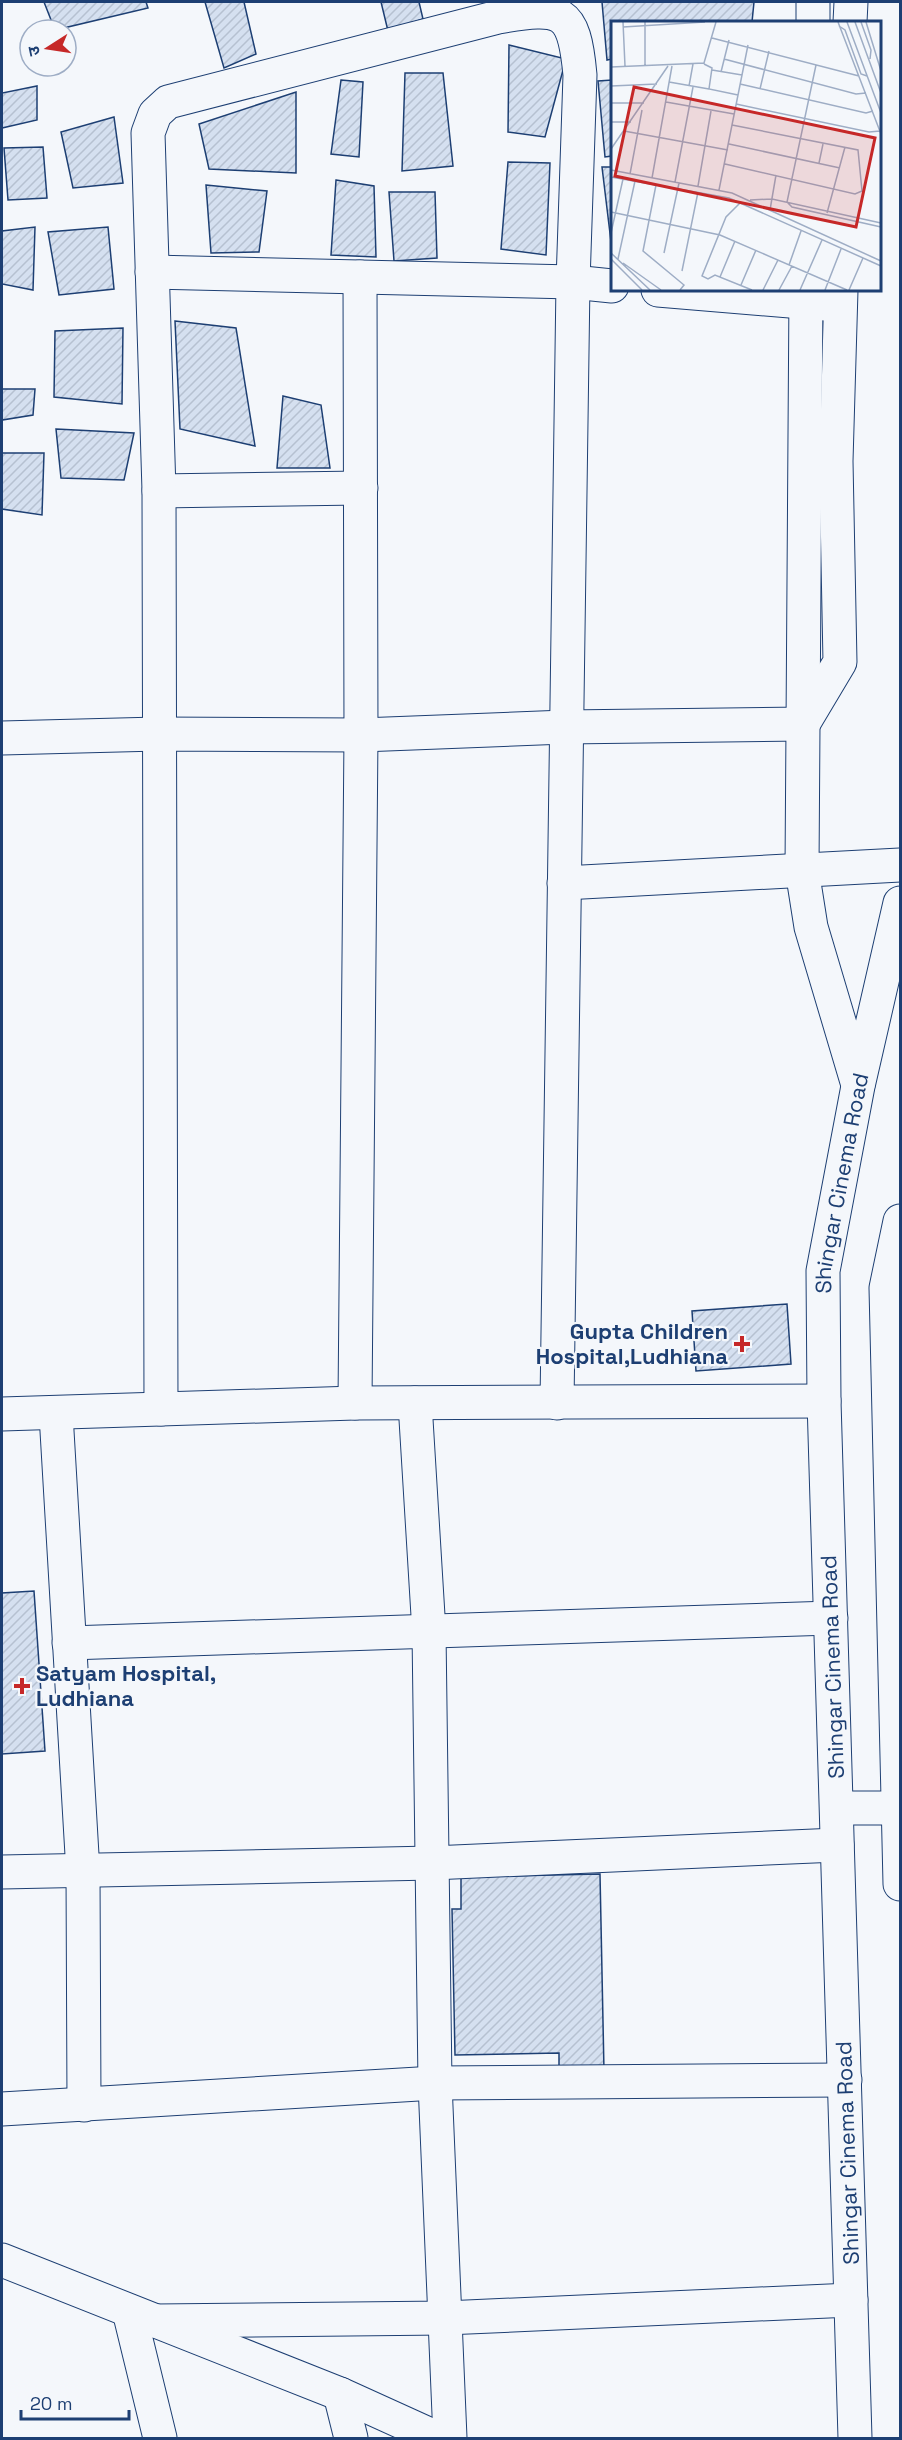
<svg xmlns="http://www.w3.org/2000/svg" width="902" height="2440" viewBox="0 0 902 2440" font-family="'Space Grotesk','Noto Sans Devanagari',sans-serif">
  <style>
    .building { fill: url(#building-hatch); stroke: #1d3f73; stroke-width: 1.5 }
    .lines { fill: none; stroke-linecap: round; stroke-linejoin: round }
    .minor-casing { stroke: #1d3f73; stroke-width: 35 }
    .minor { stroke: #f4f7fb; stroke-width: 33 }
    .poi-dot { fill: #c62828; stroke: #f4f7fb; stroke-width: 2 }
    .labels { text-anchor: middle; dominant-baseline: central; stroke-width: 4.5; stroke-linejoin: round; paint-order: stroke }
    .street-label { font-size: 22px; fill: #1d3f73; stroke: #f4f7fb }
    .poi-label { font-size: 22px; font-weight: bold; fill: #1d3f73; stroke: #f4f7fb; text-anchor: end }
    .inset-road { fill: none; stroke: #9eadc5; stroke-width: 1.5 }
    .view { fill: #c62828; fill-opacity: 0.15; stroke: #c62828; stroke-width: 3 }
    .inset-edge { fill: none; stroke: #1d3f73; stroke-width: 3 }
  </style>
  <defs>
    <pattern id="building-hatch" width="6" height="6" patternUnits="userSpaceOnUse" patternTransform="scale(1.5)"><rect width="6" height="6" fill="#d5e0f0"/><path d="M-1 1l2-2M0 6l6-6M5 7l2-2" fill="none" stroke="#b6c1d1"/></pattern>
  </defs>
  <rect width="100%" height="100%" fill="#f4f7fb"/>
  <!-- building -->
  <g class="building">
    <polygon points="44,2 146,2 148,8 55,30"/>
    <polygon points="205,2 244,2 256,54 224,68"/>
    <polygon points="381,2 419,2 423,19 388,31"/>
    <polygon points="602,2 754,2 752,22 612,22 612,59 607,60"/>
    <polygon points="509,45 566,59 545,137 508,132"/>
    <polygon points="405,73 443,73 453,166 402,171"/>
    <polygon points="341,80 363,82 359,157 331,154"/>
    <polygon points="612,80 612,156 605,157 598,81"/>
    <polygon points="37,86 37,120 2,128 2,93"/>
    <polygon points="296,92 296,173 209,169 199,124"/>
    <polygon points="114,117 123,183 73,188 61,132"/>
    <polygon points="43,147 47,198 8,200 4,148"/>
    <polygon points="508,162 550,163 546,255 501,249"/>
    <polygon points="602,167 612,167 612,250"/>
    <polygon points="336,180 374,186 376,257 331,255"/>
    <polygon points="206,185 267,191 259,252 211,253"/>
    <polygon points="389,192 435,192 437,258 394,261"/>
    <polygon points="35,227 33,290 2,284 2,231"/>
    <polygon points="108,227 114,289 59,295 48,232"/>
    <polygon points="175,321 236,328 255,446 180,429"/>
    <polygon points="123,328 122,404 54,397 55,331"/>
    <polygon points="2,389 35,389 33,415 2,420"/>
    <polygon points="283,396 321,405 330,468 277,468"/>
    <polygon points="56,429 134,433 124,480 61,478"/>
    <polygon points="2,453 44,453 42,515 2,509"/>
    <polygon points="787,1304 791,1364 696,1371 692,1311"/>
    <polygon points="34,1591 45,1751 2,1754 2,1593"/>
    <polygon points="600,1874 604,2071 559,2071 559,2053 455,2055 452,1909 461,1909 461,1877"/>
  </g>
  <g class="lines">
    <!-- minor casing -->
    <g class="minor-casing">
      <g id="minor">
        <polyline points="813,22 813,2"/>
        <polyline points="850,22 851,2"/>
        <polyline points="152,272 573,282 612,286"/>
        <polyline points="658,290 826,304"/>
        <polyline points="806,290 802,870 811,927 858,1085"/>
        <polyline points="159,491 361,488"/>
        <polyline points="2,738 158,734 361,735 565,727 803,724 840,662 836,461 841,290"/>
        <polyline points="564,883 900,865"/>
        <polyline points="900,1221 886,1288 900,1884"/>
        <polyline points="355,1403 361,735 360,277"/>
        <polyline points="415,1403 429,1632 435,2083 450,2438"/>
        <path d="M161,1409L159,491L148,133L155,114L168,102L498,17C562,6 574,8 580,75L573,282L557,1403"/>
        <polyline points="2,1414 355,1403 824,1401"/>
        <polyline points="56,1414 83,1872 84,2105"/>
        <polyline points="69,1643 831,1618"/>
        <polyline points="837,1808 900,1808"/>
        <polyline points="2,1872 432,1863 837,1845"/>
        <polyline points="2,2109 435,2083 845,2080"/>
        <polyline points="2,2260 340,2394 437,2438"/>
        <polyline points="129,2311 160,2438"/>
        <polyline points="155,2321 445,2318 851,2300"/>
        <polyline points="340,2394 351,2438"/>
        <path id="s1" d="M855,2438L824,1401L823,1271L858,1086L900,903"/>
      </g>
    </g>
    <!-- minor -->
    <use href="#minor" class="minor"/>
  </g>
  <!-- markers -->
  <g class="poi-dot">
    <path d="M739 1335h6v6h6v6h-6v6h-6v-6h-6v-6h6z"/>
    <path d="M19 1677h6v6h6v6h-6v6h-6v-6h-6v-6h6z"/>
  </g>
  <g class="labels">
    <!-- street labels -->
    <g class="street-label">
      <text stroke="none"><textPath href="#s1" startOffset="1257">Shingar Cinema Road</textPath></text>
      <text transform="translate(832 1667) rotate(-92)">Shingar Cinema Road</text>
      <text transform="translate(847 2153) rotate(-92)">Shingar Cinema Road</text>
    </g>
    <!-- poi labels -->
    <g class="poi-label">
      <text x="728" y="1331">Gupta Children<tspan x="728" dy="25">Hospital,Ludhiana</tspan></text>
      <text x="36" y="1673" text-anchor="start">Satyam Hospital,<tspan x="36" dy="25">Ludhiana</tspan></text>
    </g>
  </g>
  <!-- overview -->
  <g transform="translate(611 21)">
    <rect width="270" height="270" fill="#f4f7fb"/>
    <path class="inset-road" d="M12,1L14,45M34,1V44M227,1L270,113M236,1L270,92M244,1L270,72M250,1L260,29L259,38M255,1L270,50M228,5L234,9L250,53L256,55M12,6L94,1M101,17L248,55M113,38L245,73L255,72M93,43L101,47L98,68L127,74M205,44L176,181L181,186L270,206M0,46L93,42L105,1M101,49L131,54M110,51L118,19M58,61L98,68M129,63L255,92L262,90M0,65L46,63M78,65L82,43M149,68L158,30M55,81L123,93M0,82H33M125,83L258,111L269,110M0,101H20M13,110L117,129M118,123L229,147M0,128L57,45M208,142L212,123M114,143L244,173L251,170L247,129L121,104M0,149L121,172L270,240M19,153L31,89M0,156L118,177L270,245M41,157L61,45M64,161L82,66M45,164L32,230L73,264L69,269M87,165L100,90M108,169L137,24M139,179L161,178L270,202M129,182L115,196L91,255L97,258L104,254L141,269M159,189L165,154M0,191L109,214L236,269M216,192L234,126M0,212L12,158M0,232L39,269M53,232L68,162M0,238L31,269M7,238L24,160M12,242L50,269M178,244L190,210M71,250L87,171M109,256L124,220M130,264L145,229M152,269L167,239M168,269L181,245M189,269L211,219M214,269L230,228M238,269L252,237"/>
    <path class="view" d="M23,66L264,117L245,206L4,155Z"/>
    <rect width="270" height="270" class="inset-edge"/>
  </g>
  <!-- border -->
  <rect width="902" height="2440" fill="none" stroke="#1d3f73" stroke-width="6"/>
  <!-- north arrow -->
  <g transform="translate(48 48) rotate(258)"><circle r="28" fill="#f4f7fb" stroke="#9eadc5" stroke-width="1.5"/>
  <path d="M0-4.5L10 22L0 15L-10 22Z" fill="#c62828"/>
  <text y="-9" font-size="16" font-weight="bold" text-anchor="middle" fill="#1d3f73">उ</text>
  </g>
  <!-- scale -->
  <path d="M21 2410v9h108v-9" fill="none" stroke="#1d3f73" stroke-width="3"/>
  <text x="30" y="2410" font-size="18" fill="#1d3f73" stroke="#f4f7fb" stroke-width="4.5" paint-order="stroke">20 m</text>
</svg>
